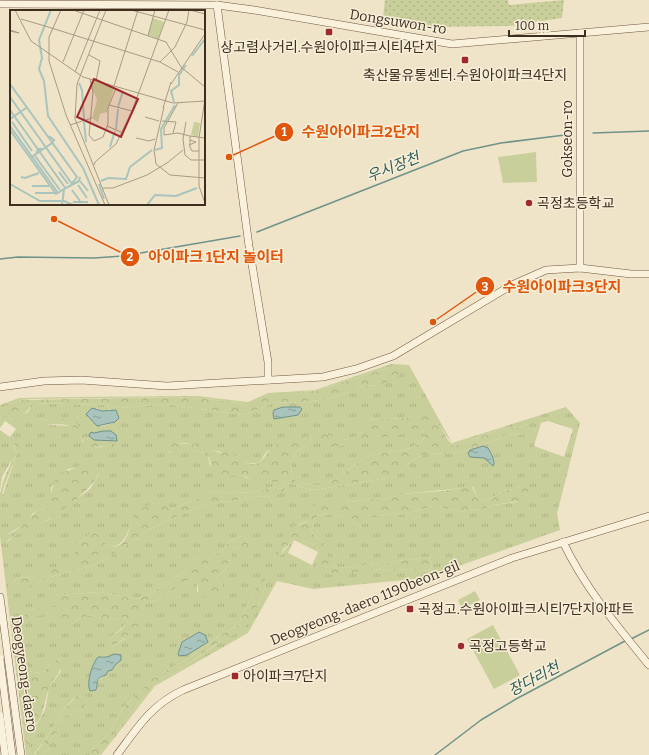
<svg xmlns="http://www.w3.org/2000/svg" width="649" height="755" viewBox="0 0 649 755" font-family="Bitter,'Noto Sans KR',serif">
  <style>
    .grass { fill: url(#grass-tufts); fill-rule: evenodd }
    .forest { fill: url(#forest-crowns) }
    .park { fill: url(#park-dots) }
    .pitch { fill: #c9cf9b }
    .water { fill: url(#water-ripples); stroke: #6f938a }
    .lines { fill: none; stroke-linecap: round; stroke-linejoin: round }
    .stream { stroke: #6f938a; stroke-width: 1.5 }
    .secondary-casing { stroke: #6f573f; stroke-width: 8 }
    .secondary { stroke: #faf1dc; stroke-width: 7 }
    .secondary-bridge-casing { stroke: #6f573f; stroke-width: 8; stroke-linecap: butt }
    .secondary-bridge { stroke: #faf1dc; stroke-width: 7 }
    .poi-dot { fill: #9e2a2b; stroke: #f7eed8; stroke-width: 1.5 }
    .labels { text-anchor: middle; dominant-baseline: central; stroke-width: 3; stroke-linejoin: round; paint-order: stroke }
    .street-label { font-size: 14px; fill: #3d2e20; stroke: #f7eed8 }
    .poi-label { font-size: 14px; fill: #3d2e20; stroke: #f7eed8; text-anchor: start }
    .water-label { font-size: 15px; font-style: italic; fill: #2f5d5a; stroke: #f7eed8 }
    .inset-river { fill: none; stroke: #a9c4bc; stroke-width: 2 }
    .inset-road { fill: none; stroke: #a89b85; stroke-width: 1 }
    .view { fill: #9e2a2b; fill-opacity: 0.15; stroke: #9e2a2b; stroke-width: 2 }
    .inset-edge { fill: none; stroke: #3d2e20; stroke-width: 2 }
    .leader { fill: none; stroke: #df570d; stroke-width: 1.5 }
    .callout-dot { fill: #df570d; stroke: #f7eed8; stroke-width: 1.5 }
    .mark-label { font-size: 12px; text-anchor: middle; font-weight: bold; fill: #fff }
    .callout-label { font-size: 15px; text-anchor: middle; font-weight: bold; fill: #df570d; stroke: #f7eed8; stroke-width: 3; stroke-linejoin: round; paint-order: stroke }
  </style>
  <defs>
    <pattern id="grass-tufts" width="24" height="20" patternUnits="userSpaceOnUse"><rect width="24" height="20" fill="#c9cf9b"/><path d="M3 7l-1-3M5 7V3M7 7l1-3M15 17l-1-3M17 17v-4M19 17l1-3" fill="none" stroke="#aeb285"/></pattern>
    <pattern id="forest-crowns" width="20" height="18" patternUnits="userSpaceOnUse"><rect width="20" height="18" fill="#c9cf9b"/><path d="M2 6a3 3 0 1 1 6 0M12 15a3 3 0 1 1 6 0" fill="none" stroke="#aeb285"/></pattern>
    <pattern id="park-dots" width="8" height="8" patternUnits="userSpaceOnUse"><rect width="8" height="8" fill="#c9cf9b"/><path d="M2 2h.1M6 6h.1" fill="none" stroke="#aeb285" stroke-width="1.8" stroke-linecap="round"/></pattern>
    <pattern id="water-ripples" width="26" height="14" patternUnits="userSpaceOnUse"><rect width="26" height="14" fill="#a9c4bc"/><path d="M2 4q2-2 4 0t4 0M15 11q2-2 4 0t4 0" fill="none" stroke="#8ba098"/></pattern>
  </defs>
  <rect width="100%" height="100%" fill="#f0e4c8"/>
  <!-- grass -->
  <path class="grass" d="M391,364L409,365L452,443L566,407L580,423L557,514L560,530L425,578L313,589L277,581L248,633L155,686L101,755H99L133,710L159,680L176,672L226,638L257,609L266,584L259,580L238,625L219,636L189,658L153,678L122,709L109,734L95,746L89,755H44L49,748V740L58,732V725L62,717L82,709L74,698L61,712L49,734L34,754L30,752L28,743L31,728L37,724L45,710L49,688L61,671V659C52,660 50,663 45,671C35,675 27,671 20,665H17L26,750L28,755H26L0,536V430L10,437L16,429L5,421L0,428V419L5,417L12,420L28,412L32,403L107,405L119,408L165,404L244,415L275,402L299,403L332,398L366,386L380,385L393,366L316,391L289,393L244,404L229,401L178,397L32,399L21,400L0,409V405L19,398L67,397L197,396L248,402L268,393L315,390ZM96,408L102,411L111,409L115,422L101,427ZM419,414L439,425L454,446L508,427L517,428L528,424V434L505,435L490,443L457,453L425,454L411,461L404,469L386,478L321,489L311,490L290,483L286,487L273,496L251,497L236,501L217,502L196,508L152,528L100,563L47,578L37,583L13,584L18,577L29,578L79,561L77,544L93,532L99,533L107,547C129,548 127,525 138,512C141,508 150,506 154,503L172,509L215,491L234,493L257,492L273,487L281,489L285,484L281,481L246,478L242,474L210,465L207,454C194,449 181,448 168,453L163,443H185L236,456C241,461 248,464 256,463C263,462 263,454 268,451C280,444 296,439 310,436L312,441L295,452C292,464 288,473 298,483C306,484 317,487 325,484C341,478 352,465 367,457C387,448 408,456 424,439L422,429L331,448L324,434C338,439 350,444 361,432V420L405,418ZM41,419C51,423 63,419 73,423C86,429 82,435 90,441C95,445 107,445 114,447L107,446L94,448L83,442L79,432L73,426L45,425ZM548,421L573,429L564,457L534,446L541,423ZM14,442L18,450L3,494L0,491L2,477L14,456ZM76,468H93L99,474L90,489L48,520L22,529L5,544L8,534L27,522L32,514L38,510H47L51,497V487L68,469ZM522,484L517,502L493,505L481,510L471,509L462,512L434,506L400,515L392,513L368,519L360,526C347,518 330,509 315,518L311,531L315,537L325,544L330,566L346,568L429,557L432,569L422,571L408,569L389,571L373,569L316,570L319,552L317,547L302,540H293L273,564C279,542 285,526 309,521L313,516L332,501L351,502L372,499L383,500L402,494L473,487L478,499C494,504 492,494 504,491C512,489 516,490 522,484ZM244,535L248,541L246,546L235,548L225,570L216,578L223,586L197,592V580L193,576L155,601L146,603L140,609L124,639L113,647L110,637L119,631L127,622L125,617L113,620L87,615L75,621L60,612L57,605L50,609L45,615L32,609L39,608L43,603L58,595L100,592L136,599L150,594L181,574L193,561L202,555L216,554L223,550L229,542ZM294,540L318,552L312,565L288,553ZM196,633L205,635L206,639L187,655L178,654L181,643ZM115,654L114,665L108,671L106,675L96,682L97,686L88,685L96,660L102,656L107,657Z"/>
  <!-- forest -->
  <g class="forest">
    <path d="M393,366L402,368L401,373L397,378L380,385L366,386L332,398L299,403L275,402L244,415L165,404L119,408L107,405L32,403C27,413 23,416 12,420L5,417L0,419V409L21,400L178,397L229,401L244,404L269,394L316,391Z"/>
    <path d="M428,405L448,440L454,446L508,427L517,428L528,424L531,428L528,434L505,435L490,443L457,453L425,454L411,461L404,469L395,475L386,478L321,489L311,490L290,483L281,493L273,496L251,497L236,501L217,502L196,508L152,528L100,563L47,578L27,588H16L13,584L18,577L29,578L45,571L79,561L76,557L73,544H77L93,532L99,533L107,547C134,549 126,520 139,510C145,506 155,503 162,500L167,507L172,509L215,491L234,493L257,492L273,487L281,489L285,484L281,481C270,484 250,481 242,474C232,478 223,475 214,471L207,454C188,446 179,452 161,453L159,447L163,442L200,445L220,453L229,451C237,456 251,471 262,460C266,456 268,450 274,446C285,439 298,439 310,436L312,441L295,452C292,464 288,473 298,483C306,484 317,487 325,484C341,478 352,465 367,457C387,448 409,456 424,439L422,430L331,448L324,447L318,442L319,436L324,433C338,439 350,444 361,432V420L405,418L419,414L422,406Z"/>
    <path d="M37,419L49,421L62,419L72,422L84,430L87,439L92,442L98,443L102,440L115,444L114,448L101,446L88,450C84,445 83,439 79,433C71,420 49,425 37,426Z"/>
    <path d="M16,436L19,444L18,450L1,495C0,475 20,459 13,439Z"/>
    <path d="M83,462H88L96,471L99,470C100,483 59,515 47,520C28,529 21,527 5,544L4,537L16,530L38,510H47C51,496 51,487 58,474L76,468Z"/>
    <path d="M522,484L529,485L530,488L526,500L493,505L481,510L471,509L462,512L434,506L400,515L392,513L368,519L360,526C347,518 329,509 315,518L311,531L315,537L325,544L331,566L346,568L429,557L432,569L422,571L408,569L389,571L373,569L337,576L322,573L316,570L319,552L317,547L302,540H293L283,550L277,563L273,564C276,553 278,541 286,532C297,519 315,529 312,507L319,502L343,500L351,502L372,499L383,500L402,494L442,491L469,487H472L478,499C494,504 493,494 504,491C512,489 516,490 522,484Z"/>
    <path d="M244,535L248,541L247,546L235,548L225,570L216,578L223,586C217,597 210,598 199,597L197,580L193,577L155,601L146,603L140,609L142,616L137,628L113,647L110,637L120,631L127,622L125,617L113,620L87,615L75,621H63L57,605L50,609L45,615L24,618L26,612L32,609L39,608L42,603L58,595L100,592L136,599L150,594L181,574L193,561L202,555L216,554L223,550L229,542Z"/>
    <polygon points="263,577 266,580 266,584 257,609 250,622 238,632 215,645 176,672 159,680 133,710 99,755 89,755 95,746 109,734 122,709 153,678 189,658 219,636 238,625 259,580"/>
    <path d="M62,659C63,673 55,675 50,687C42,703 47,716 31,728L28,743L30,752L35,754L49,734L61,712L79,694H84L89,699L82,709L62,717L58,725V732L49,740V748L44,755H28L26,750L17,665H20C27,671 35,675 45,671C50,663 52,660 62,659Z"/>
  </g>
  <!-- park -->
  <polygon class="park" points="385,0 508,0 509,5 564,0 562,18 510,26 419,27 383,17"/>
  <!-- pitch -->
  <g class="pitch">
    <polygon points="536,152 537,182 503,183 498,157"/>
    <polygon points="475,591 480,600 462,609 458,600"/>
    <polygon points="493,625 520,675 494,689 467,639"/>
  </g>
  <!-- water -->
  <g class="water">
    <polygon points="283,407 300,407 302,409 298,415 274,419 273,413 274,410"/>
    <polygon points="92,408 102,411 116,410 119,418 115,422 97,426 86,414"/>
    <polygon points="103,431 111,431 116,435 117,441 94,440 89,436 91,432 94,433"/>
    <path d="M483,446L488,448C491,453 494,458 494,464L493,466L484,458L470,457L468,453L470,450Z"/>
    <polygon points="199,632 205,635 208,642 187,655 179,656 178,654 182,642"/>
    <path d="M115,654L121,655V660L115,665L112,670L108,671L106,675C94,679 99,681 96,690L90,691C86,683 92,664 98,657H107Z"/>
  </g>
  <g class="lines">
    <!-- stream -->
    <g class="stream">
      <polyline points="593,133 649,131"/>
      <polyline points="257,232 463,151 501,143 565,135"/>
      <polyline points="0,259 18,257 94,258 123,256 240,236"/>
      <polyline points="631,639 649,630"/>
      <polyline points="435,755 481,720 516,699 625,641"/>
    </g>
    <!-- secondary casing -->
    <g class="secondary-casing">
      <g id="secondary">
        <polyline points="0,4 217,5 254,10 452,44 649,27"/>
        <polyline points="217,5 249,246 268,362 268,380"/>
        <polyline points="580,33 580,268"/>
        <polyline points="0,387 44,381 81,380 167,386 323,377 356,369 393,356 512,285 546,270 580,268 631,274 649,274"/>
        <path d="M563,542C585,588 617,626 649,665"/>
        <polyline points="0,597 21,755"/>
        <path d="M117,755C138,727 150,706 183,690L512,558L649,516"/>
      </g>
    </g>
    <!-- secondary -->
    <use href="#secondary" class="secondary"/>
    <!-- secondary-bridge casing -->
    <g class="secondary-bridge-casing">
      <g id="secondary-bridge">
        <polyline points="0,659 12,755"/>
        <polyline points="0,716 5,755"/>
      </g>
    </g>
    <!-- secondary-bridge -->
    <use href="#secondary-bridge" class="secondary-bridge"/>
  </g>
  <!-- markers -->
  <g class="poi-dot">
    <rect x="325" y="28" width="8" height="8" rx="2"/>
    <rect x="461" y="56" width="8" height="8" rx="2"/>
    <circle cx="529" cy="203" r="4"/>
    <rect x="406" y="605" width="8" height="8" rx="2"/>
    <circle cx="461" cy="646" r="4"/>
    <rect x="231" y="672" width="8" height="8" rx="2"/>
  </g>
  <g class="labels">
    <!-- street labels -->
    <g class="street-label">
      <text transform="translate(398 22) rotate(9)">Dongsuwon-ro</text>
      <text transform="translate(567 139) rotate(-90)">Gokseon-ro</text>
      <text transform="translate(365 603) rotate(-22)">Deogyeong-daero 1190beon-gil</text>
      <text transform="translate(24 674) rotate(82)">Deogyeong-daero</text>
    </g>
    <!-- poi labels -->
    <g class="poi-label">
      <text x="329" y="47" text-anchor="middle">상고렴사거리.수원아이파크시티4단지</text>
      <text x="465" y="75" text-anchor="middle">축산물유통센터.수원아이파크4단지</text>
      <text x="537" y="203">곡정초등학교</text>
      <text x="418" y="609">곡정고.수원아이파크시티7단지아파트</text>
      <text x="469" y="646">곡정고등학교</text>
      <text x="243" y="676">아이파크7단지</text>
    </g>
    <!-- water labels -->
    <g class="water-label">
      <text transform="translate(393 167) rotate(-22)">우시장천</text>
      <text transform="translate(534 679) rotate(-28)">장다리천</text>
    </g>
  </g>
  <!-- overview -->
  <g transform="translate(10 10)">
    <rect width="195" height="195" fill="#f0e4c8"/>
    <path d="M83,70L104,78L97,102L90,104L88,112L82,108L87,90L80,73Z" fill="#c9cf9b"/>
    <path d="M143,8L154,12L148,29L138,25ZM184,112L190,113L188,127L181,125Z" fill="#c9cf9b"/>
    <path class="inset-river" d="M41,0L29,30L32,48L29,59L34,71L38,106L73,158L89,195M182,46L195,29M69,73L72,80L74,109M0,74L67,167L61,175M0,87L62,174M164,92L161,81L169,75V65L176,55M108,97L113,81M0,100L56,179M0,109L16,98M2,112L22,141M74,112L76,132M0,116L48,183M106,119L108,99M0,120L46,184L61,175M100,137L105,121M28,139H31L30,142H27ZM145,140L152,138L151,119L165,95M25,146L50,180M20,148L42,133L44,130L39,126M49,162L58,174M11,167L15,168L29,163M70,171L78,181M91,171L98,168L116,169L120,157L142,140M0,174L30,191H54L63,195M89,174L94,189M68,175L77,188M22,176H39M58,177L69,171L70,167M62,180L70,191M25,183H45M63,192H78M40,195H54M52,195L54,180M137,195L145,185L166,186L187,178"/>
    <path class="inset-road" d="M5,0L21,31L73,67L163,93L195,91M51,0L39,27V51L56,105L95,195M63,0L156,32L171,57L195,77M96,0L67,74L65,109L99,195M121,0L195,20M180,0L195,4M11,9L35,16M35,16L150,52L168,62M0,20L9,23L0,21M138,26L145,0M79,45L90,51L86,71M53,52L74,0M150,52L165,37L177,12L179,0M65,62L90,0M80,69L83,82L79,125L84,131L93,127L98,114V98L106,78M161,74L195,24M104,76L128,0M168,93L154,118V125L168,123L180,126M99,95L122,101M154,97L144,140L146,154L160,165L195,168M153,98L161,72M135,107L149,111M152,111L166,112L163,123M176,112L173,129L175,145L181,150H195M60,115L82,108M97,116L111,122M126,128L139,131L145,129M189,128L195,89M189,128V176L195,193M179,135L186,132L180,130M189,141H182L180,137V126L195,128M84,155L85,152L106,134L122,101L159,0M93,178H103L137,165L157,153L173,140"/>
    <path class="view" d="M84,69L128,89L111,127L67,107Z"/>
    <rect width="195" height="195" class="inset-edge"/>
  </g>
  <!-- callouts -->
  <path class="leader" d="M229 157L284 132M54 219L130 257M433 322L485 286"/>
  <g class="callout-dot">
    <circle cx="229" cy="157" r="4"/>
    <circle cx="54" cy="219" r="4"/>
    <circle cx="433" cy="322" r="4"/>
    <circle cx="284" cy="132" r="10"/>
    <circle cx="130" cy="257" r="10"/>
    <circle cx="485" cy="286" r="10"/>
  </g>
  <g class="mark-label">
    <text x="284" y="136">1</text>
    <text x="130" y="261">2</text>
    <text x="485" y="291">3</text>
  </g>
  <g class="callout-label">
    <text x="361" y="137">수원아이파크2단지</text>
    <text x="216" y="262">아이파크 1단지 놀이터</text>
    <text x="562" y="292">수원아이파크3단지</text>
  </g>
  <!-- scale -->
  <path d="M509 30v6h76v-6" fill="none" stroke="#3d2e20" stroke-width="2"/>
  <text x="515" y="30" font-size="12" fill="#3d2e20" stroke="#f7eed8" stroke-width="3" paint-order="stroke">100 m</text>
</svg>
